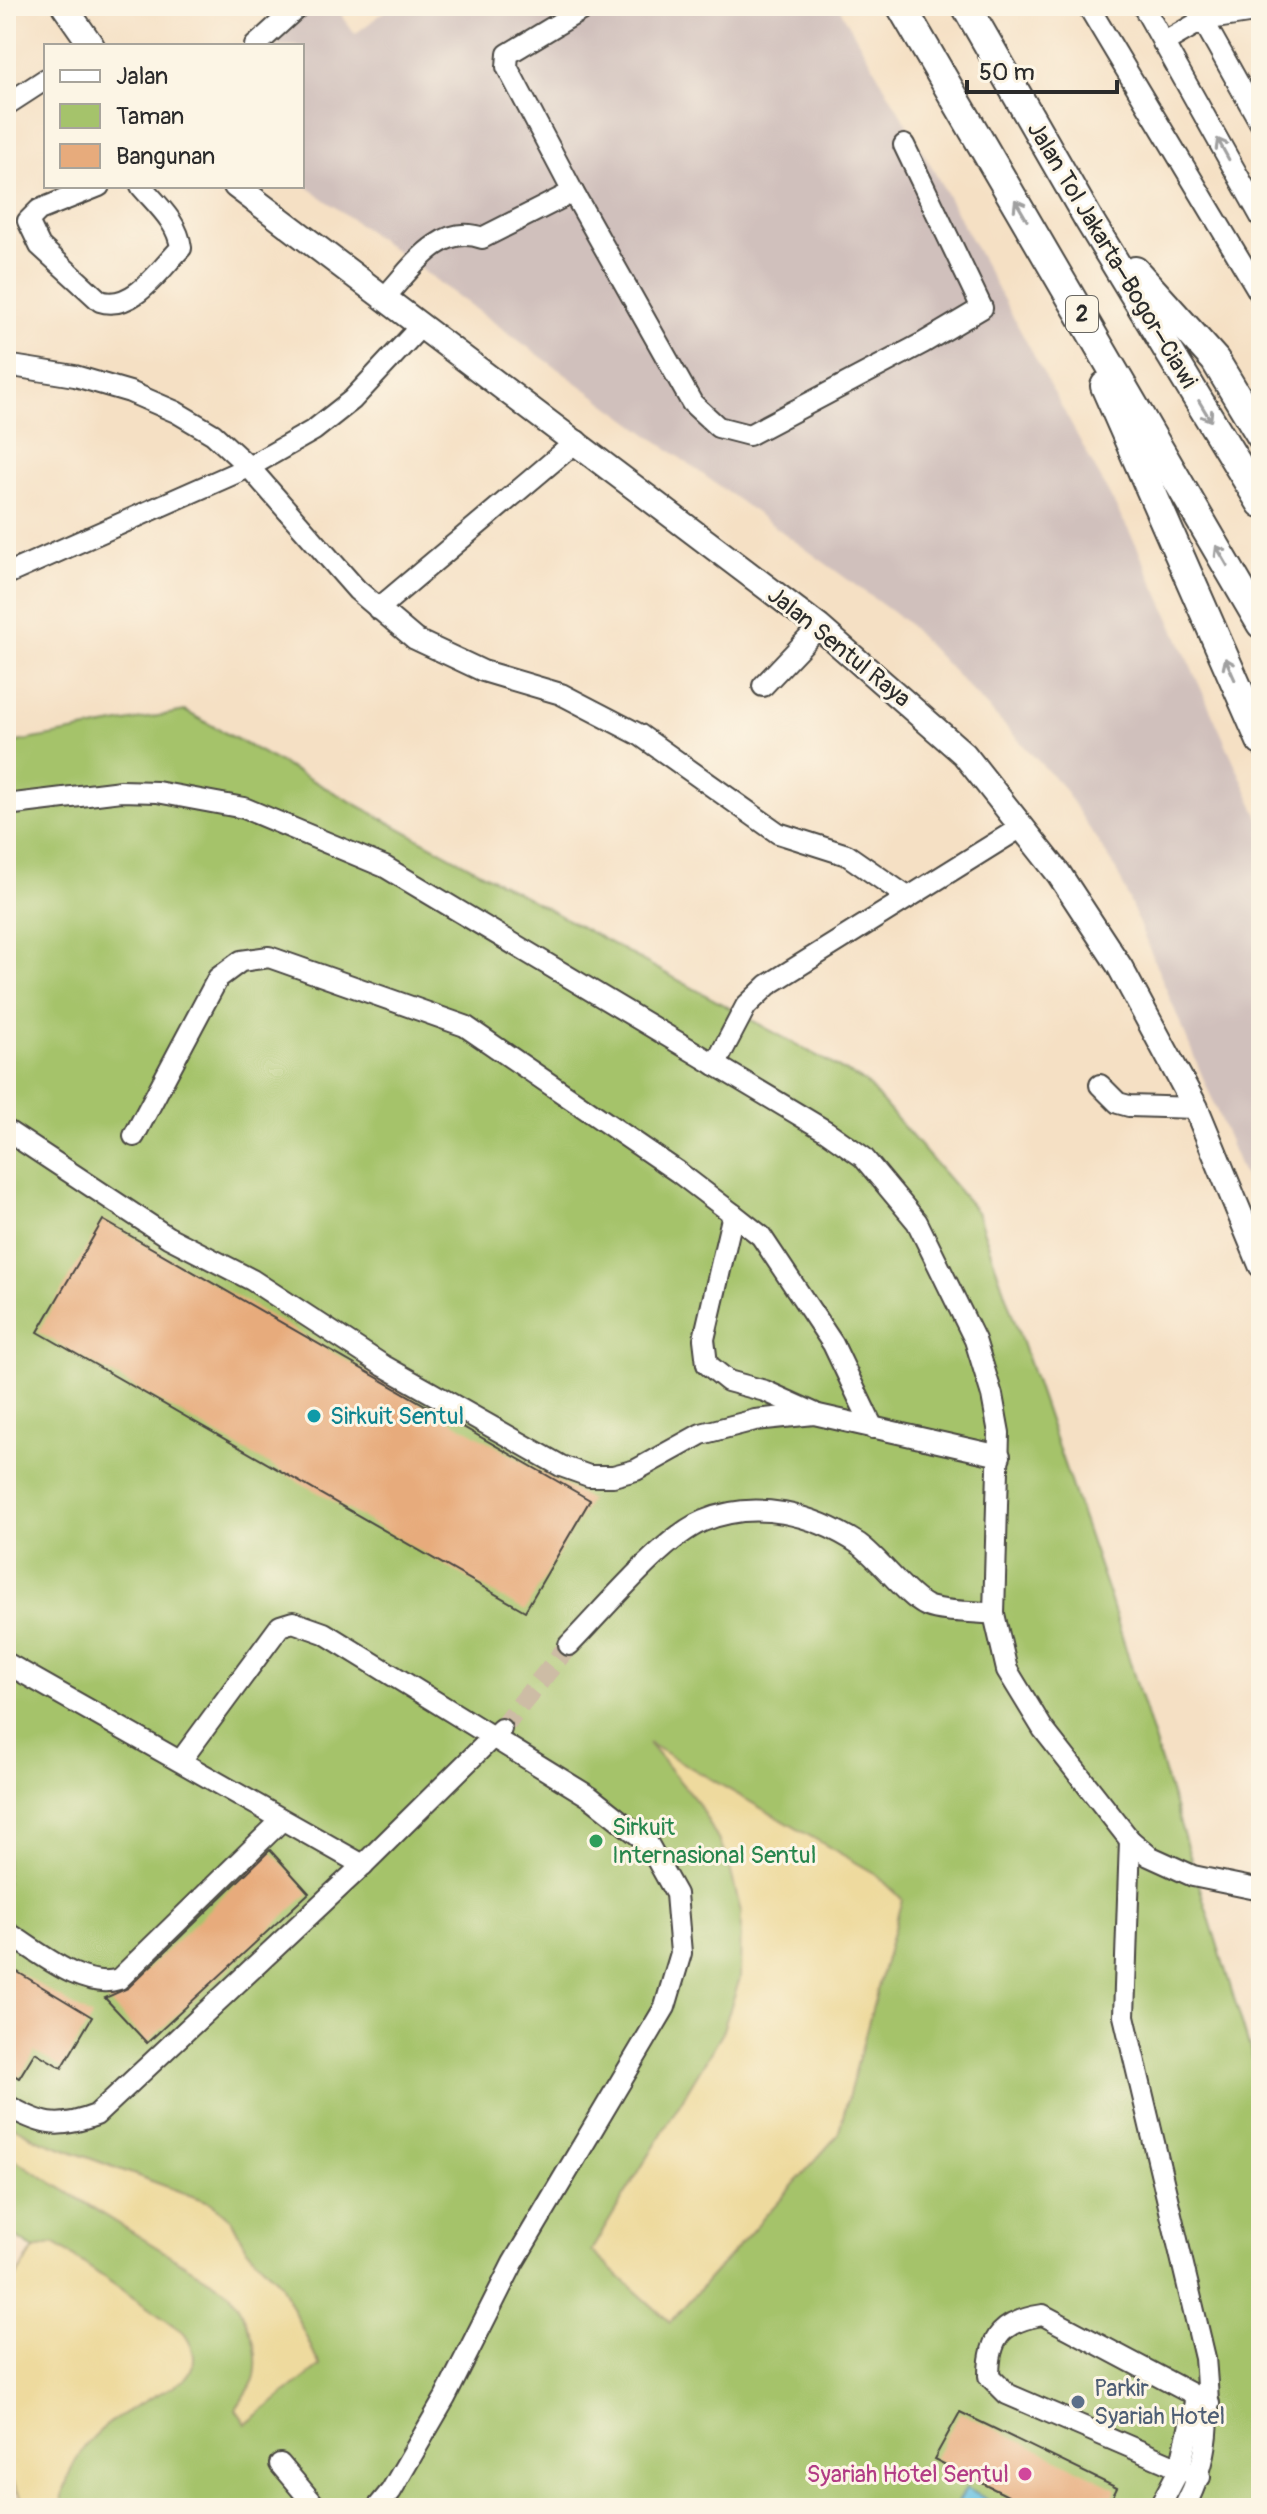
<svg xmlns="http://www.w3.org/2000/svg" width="1267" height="2514" viewBox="0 0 1267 2514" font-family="Pangolin,sans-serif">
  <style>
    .industrial { fill: #d0c0bc }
    .green { fill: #a5c36b; stroke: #68774b; stroke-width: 2 }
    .sand { fill: #eeda9e; stroke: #8c8264; stroke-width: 2 }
    .water { fill: #65c1e3; stroke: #487687; stroke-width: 2 }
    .building { fill: #e7ab7c }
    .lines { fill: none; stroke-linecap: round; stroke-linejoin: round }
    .minor-tunnel { stroke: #cdbca5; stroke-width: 20; stroke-dasharray: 20 10; stroke-linecap: butt }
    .minor-casing { stroke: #494642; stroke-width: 24 }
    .major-casing { stroke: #494642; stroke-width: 28 }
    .highway-casing { stroke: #494642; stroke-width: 32 }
    .minor { stroke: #fff; stroke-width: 20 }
    .major { stroke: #fff; stroke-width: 24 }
    .highway { stroke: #fff; stroke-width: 28 }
    .oneway { stroke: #a0a0a0 }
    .culture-dot { fill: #0f9aa8; stroke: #fcf5e5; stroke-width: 3 }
    .leisure-dot { fill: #2e9e5b; stroke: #fcf5e5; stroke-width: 3 }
    .service-dot { fill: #5c6f8a; stroke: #fcf5e5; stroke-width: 3 }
    .hotel-dot { fill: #d1479c; stroke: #fcf5e5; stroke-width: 3 }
    .labels { text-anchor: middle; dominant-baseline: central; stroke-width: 6; stroke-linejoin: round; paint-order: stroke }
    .shield { fill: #fcf5e5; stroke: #6a6863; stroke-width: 2 }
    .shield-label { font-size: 22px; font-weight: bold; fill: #2b2b2b }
    .street-label { font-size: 24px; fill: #2b2b2b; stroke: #fcf5e5 }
    .culture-label { font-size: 24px; fill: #0d838f; stroke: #fcf5e5; text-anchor: start }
    .leisure-label { font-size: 24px; fill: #27864d; stroke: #fcf5e5; text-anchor: start }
    .service-label { font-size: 24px; fill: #4e5e75; stroke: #fcf5e5; text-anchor: start }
    .hotel-label { font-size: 24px; fill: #b23c85; stroke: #fcf5e5; text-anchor: end }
  </style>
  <rect width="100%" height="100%" fill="#fcf5e5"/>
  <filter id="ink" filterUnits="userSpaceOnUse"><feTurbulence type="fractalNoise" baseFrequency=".0125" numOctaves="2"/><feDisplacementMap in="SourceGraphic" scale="16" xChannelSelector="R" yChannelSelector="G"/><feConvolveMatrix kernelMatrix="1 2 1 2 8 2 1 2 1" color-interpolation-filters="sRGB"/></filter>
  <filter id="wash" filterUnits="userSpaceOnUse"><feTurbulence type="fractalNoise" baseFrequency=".006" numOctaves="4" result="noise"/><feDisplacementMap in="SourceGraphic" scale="32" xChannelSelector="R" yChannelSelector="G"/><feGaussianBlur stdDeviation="1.8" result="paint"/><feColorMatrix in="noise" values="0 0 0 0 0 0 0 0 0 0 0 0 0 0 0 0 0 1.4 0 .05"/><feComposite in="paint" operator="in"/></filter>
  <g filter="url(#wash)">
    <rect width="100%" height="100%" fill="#f5e0c4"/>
    <!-- industrial -->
    <polygon class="industrial" points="313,6 335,6 355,34 392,6 838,6 935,173 1136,544 1261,822 1261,1195 1253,1198 1117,871 1062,786 906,622 302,183 302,46 272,46"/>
    <!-- green -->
    <polygon class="green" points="185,711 865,1082 977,1212 1110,1598 1261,2085 1261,2480 1250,2508 27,2508 6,2471 6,2293 34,2249 6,2231 6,744"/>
    <!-- sand -->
    <g class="sand">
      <polygon points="648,1743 876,1874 902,1899 838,2135 670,2322 591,2251 722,2033 740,1978 741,1912 727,1856 698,1803"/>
      <path d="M6,2122L35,2138L211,2203L232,2221L246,2248L281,2284L320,2366L246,2424L236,2409C242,2399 253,2386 255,2376C261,2345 245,2316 229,2292L6,2154Z"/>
      <path d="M54,2243L183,2332C196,2350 199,2362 184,2380C123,2415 71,2430 61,2508H27L6,2471V2293L34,2249Z"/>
    </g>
    <!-- water -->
    <polygon class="water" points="966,2488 988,2500 983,2508 955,2508"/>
    <g id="blocks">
      <!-- building -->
      <g class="building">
        <polygon points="103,1220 590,1500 525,1611 38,1332"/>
        <polygon points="270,1850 309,1893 147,2043 105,1998 128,1988"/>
        <polygon points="6,1965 92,2017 62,2068 35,2052 19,2078 6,2070"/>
        <polygon points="960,2412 1117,2488 1107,2508 1005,2508 1010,2497 934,2459"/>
      </g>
    </g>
  </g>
  <g filter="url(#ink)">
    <use href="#blocks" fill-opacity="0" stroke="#494642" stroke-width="2"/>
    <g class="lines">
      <!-- minor-tunnel -->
      <polyline class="minor-tunnel" points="501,1729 569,1645"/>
      <!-- minor casing -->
      <g class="minor-casing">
        <g id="minor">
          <polyline points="1088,6 1261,295"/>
          <polyline points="1143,6 1261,217"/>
          <polyline points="1195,6 1261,124"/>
          <polyline points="1203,20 1261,11"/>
          <polyline points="1163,43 1203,20 1216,6"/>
          <polyline points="255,46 299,6"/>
          <polyline points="6,105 46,79"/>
          <path d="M99,186L39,210L28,221L40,246L100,301C133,312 160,269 181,248C178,222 157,205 141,186"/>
          <polyline points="573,192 507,67 508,54 588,6"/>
          <path d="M384,298C410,271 439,222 482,238L573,192L692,403L718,427L749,435L923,343L982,308L904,145"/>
          <polyline points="6,365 75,376 130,392 176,412 213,434 249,467 357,590 415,639 483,671 561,694 640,735 778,833 847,855 906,896"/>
          <polyline points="9,573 249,467 314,430 352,400 421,326"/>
          <polyline points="378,609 577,441"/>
          <polyline points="763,686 819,627"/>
          <polyline points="6,805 121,791 157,792 244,808 385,867 826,1131 863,1157 917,1222 975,1340 992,1395 999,1433 994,1614 1007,1670 1043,1729 1130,1840 1149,1856 1193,1876 1261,1890"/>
          <polyline points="715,1065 746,1006 768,985 1023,826"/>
          <polyline points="1100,1085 1118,1103 1129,1106 1196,1108"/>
          <polyline points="6,1130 168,1237 252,1280 384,1366 561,1466 589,1476 613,1476 636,1470 701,1434 755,1420 814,1414 1000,1456"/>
          <polyline points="134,1136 218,978 241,961 269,957 465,1026 678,1172 733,1214 761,1236 833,1344 873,1428"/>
          <polyline points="733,1214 704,1339 707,1364 728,1381 765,1391 814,1413"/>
          <path d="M569,1645C602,1612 662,1538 703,1521C756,1499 813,1514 859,1544C879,1558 907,1597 927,1606C945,1613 974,1611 994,1614"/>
          <polyline points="6,1663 363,1865"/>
          <polyline points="182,1759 280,1626 293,1622 324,1633 590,1797 647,1842 676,1894 681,1953 665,2007 513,2263 445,2398 391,2491 377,2508"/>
          <path d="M1130,1840L1124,2016L1205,2358C1210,2417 1212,2455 1184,2508"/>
          <path d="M6,1932C37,1950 82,1991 119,1979L282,1820"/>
          <path d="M6,2105C41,2125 57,2130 96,2115L363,1865L501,1729"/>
          <polyline points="280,2464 317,2508"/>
          <path d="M1200,2477L1007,2394L989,2376C989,2336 1003,2321 1043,2315L1209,2403"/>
          <polyline points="1159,2508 1180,2468 1196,2398"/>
        </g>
      </g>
      <!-- major casing -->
      <g class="major-casing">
        <g id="major">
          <polyline points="64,6 92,46"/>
          <polyline points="236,186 819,627 964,754 1059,874 1120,967 1196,1108 1261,1265"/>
        </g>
      </g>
      <!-- highway casing -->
      <g class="highway-casing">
        <g id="highway">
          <polyline points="901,6 1261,624"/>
          <polyline points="966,6 1089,220 1261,503"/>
          <polyline points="1135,271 1215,360 1261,436"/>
          <polyline points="1105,386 1261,741"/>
        </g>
      </g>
      <!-- minor -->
      <use href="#minor" class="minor"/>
      <!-- major -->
      <use href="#major" class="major"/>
      <!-- highway -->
      <use href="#highway" class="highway"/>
    </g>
    <!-- one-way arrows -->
    <defs><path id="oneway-shaft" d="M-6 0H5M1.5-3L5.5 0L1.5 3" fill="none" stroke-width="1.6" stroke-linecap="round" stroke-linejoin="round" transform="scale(2)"/></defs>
    <g class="oneway">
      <use href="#oneway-shaft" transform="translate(1223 149) rotate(-119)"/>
      <use href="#oneway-shaft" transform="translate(1021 210) rotate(-120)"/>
      <use href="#oneway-shaft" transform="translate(1205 411) rotate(59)"/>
      <use href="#oneway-shaft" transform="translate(1222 556) rotate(-120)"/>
      <use href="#oneway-shaft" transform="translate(1230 669) rotate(-114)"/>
    </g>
  </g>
  <!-- markers -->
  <circle class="culture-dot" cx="314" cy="1416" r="8"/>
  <circle class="leisure-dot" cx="596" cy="1841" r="8"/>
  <circle class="service-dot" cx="1078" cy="2402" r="8"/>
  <circle class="hotel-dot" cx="1025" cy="2474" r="8"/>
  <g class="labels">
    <!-- shield labels -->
    <rect class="shield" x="1066" y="296" width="32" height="36" rx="6"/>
    <g class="shield-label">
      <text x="1082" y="314">2</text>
    </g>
    <!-- street labels -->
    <g class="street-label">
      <text transform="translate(1112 255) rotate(59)">Jalan Tol Jakarta–Bogor–Ciawi</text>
      <text transform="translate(839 647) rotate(39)">Jalan Sentul Raya</text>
    </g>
    <!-- culture labels -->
    <g class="culture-label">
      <text x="330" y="1416">Sirkuit Sentul</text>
    </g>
    <!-- leisure labels -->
    <g class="leisure-label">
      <text x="612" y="1827">Sirkuit<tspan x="612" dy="28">Internasional Sentul</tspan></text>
    </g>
    <!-- service labels -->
    <g class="service-label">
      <text x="1094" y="2388">Parkir<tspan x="1094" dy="28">Syariah Hotel</tspan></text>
    </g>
    <!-- hotel labels -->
    <g class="hotel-label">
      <text x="1009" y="2474">Syariah Hotel Sentul</text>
    </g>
  </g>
  <!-- margin -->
  <rect width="1267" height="2514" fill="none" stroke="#fcf5e5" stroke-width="32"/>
  <!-- legend -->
  <rect x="44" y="44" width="260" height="144" fill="#fcf5e5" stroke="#a8a49b" stroke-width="2"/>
  <rect x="60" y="70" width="40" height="12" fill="#ffffff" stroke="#a8a49b" stroke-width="2"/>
  <text x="116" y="84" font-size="24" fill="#2b2b2b">Jalan</text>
  <rect x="60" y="104" width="40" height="24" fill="#a5c36b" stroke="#a8a49b" stroke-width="2"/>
  <text x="116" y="124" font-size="24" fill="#2b2b2b">Taman</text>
  <rect x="60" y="144" width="40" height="24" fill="#e7ab7c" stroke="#a8a49b" stroke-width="2"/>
  <text x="116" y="164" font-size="24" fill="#2b2b2b">Bangunan</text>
  <!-- scale -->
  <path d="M967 80v12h150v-12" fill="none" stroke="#2b2b2b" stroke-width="4"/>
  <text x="979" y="80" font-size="24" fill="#2b2b2b" stroke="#fcf5e5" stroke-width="6" paint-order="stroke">50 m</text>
</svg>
